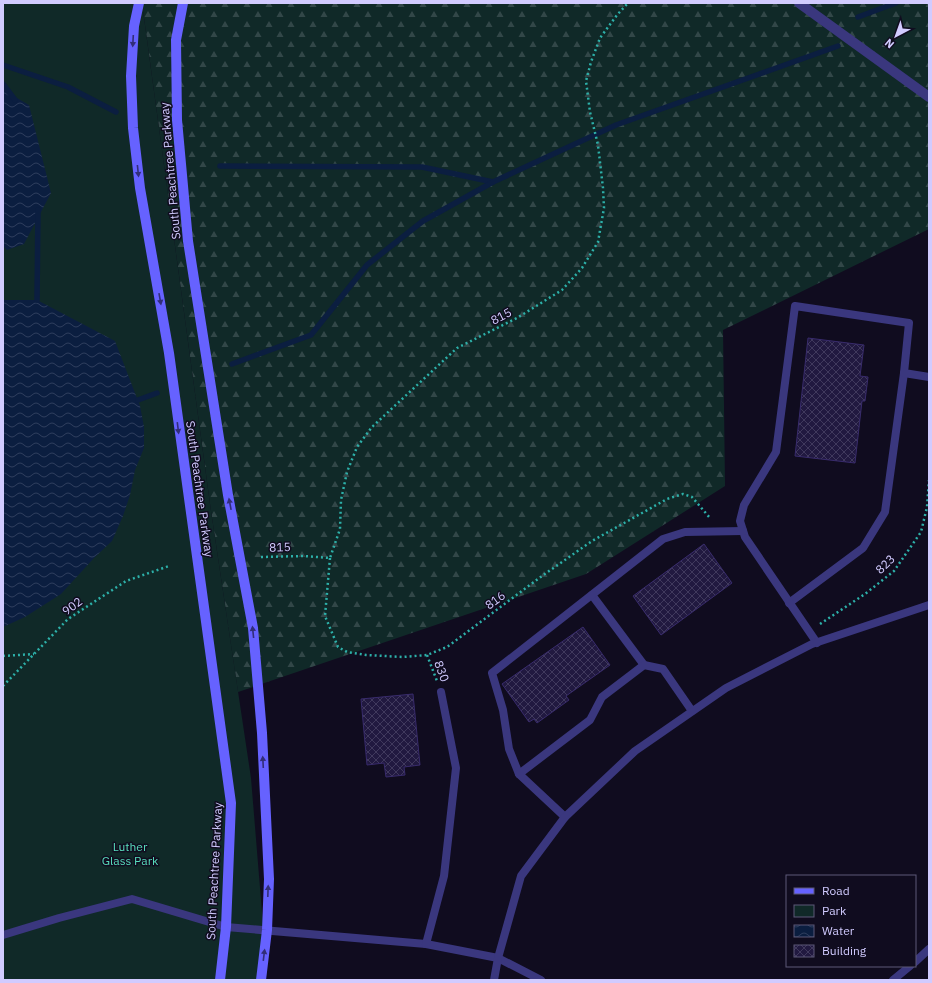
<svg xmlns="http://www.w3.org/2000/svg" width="932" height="983" viewBox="0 0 932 983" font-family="'IBM Plex Sans',sans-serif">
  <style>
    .forest { fill: url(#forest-firs) }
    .green { fill: #102928 }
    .water { fill: url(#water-waves) }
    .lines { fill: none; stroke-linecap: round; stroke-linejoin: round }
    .stream { stroke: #0b1e40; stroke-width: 5.5 }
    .building { fill: url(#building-cross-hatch); stroke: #382b6c }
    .path { stroke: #2db0a9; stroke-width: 2.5; stroke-dasharray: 2 3; stroke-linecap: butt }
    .service { stroke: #3a377e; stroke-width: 8 }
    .tertiary { stroke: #3a377e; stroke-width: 10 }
    .secondary { stroke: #6662ff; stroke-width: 10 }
    .oneway { fill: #322e79 }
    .labels { text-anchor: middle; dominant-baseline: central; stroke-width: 3; stroke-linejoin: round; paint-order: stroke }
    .street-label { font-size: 12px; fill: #d1cbff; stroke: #100c1f }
    .park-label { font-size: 12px; fill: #58debd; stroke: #100c1f }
  </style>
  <defs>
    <pattern id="forest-firs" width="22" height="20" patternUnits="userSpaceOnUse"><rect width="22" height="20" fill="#102928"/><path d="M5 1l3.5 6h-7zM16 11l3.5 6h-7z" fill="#324748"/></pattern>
    <pattern id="water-waves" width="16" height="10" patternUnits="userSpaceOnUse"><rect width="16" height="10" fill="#0b1e40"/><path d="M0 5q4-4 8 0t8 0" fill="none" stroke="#2e3d5d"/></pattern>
    <pattern id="building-cross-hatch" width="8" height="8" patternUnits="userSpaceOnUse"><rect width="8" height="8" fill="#211940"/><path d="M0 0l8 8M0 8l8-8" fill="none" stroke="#40395d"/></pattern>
  </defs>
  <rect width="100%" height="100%" fill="#100c1f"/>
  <!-- forest -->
  <polygon class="forest" points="142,3 929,3 929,229 723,330 725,486 586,574 238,692 211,511"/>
  <!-- green -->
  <polygon class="green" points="3,3 142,3 211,511 251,778 267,973 265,980 3,980"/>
  <!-- water -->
  <g class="water">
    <polygon points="3,90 29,105 51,193 24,244 7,250 3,246"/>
    <polygon points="3,300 37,300 115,341 140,406 144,427 144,448 135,470 130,495 123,516 112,541 94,558 61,594 25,617 3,627"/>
  </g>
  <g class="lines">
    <!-- stream -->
    <g class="stream">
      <polyline points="858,17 896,3"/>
      <polyline points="3,65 68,87 116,112"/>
      <polyline points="3,84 15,100"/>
      <polyline points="220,166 422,167 493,182"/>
      <polyline points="37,300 38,210"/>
      <polyline points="232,364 311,335 367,265 423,221 493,182 616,125 838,46"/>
      <polyline points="138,400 157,393"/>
    </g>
  </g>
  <!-- building -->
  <g class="building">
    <polygon points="808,338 864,345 860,376 868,377 865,401 862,401 855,463 795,456"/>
    <polygon points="704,544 732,583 661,635 633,596"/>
    <polygon points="583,627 610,665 566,696 569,700 537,723 534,719 529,722 502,684"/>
    <polygon points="413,694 420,765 404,767 405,775 386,777 384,763 367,765 361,699"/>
  </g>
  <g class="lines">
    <!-- path -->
    <g class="path">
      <polyline points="261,557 304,556 330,558 340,529 341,500 347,472 357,447 372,427 457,348 517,318 562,290 582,268 598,242 604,208 603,188 598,145 590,112 586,81 591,62 600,38 617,15 628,3"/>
      <polyline points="330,558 325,616 338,647 347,652 366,655 403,657 427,655 447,647 542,576 592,541 667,499 683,494 692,497 710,518"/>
      <polyline points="820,624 865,594 894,571 921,532 927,507 929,480"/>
      <polyline points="427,655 437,681"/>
      <polyline points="3,656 34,654"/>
      <polyline points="3,686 68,619 126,581 169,566"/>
    </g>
    <!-- service -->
    <g class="service">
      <polyline points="592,595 644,665"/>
      <polyline points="789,603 863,548 885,512 904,373"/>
      <polyline points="817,643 745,537 740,521 744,505 776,452 795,306 909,323 904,373 929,377"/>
      <polyline points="519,774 509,749 503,710 492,673 663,539 685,532 743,531"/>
      <polyline points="565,817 519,774 590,720 602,697 644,665 663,669 692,711"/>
      <polyline points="3,935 59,918 132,899 226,927 426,944 498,958 541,980"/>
      <polyline points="426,944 444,876 456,768 441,692"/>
      <polyline points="915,962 929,949"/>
      <polyline points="494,980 498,958 521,876 565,817 635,751 726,688 812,644 929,605"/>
      <polyline points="893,980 910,966"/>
    </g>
    <!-- tertiary -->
    <polyline class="tertiary" points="799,3 929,97"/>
    <!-- secondary -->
    <g class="secondary">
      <polyline points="139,3 134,26 131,76 133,128 140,188 169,353 231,803 226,927 220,980"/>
      <polyline points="183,3 176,40 177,120 188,241 228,495 253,628 262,733 269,879 267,930 261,980"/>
    </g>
  </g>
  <!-- one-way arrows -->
  <defs><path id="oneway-solid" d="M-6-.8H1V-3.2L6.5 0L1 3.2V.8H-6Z"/></defs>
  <g class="oneway">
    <use href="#oneway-solid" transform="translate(133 41) rotate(93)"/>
    <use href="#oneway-solid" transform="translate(138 171) rotate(84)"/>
    <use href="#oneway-solid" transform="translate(160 299) rotate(80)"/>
    <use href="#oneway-solid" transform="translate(178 428) rotate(83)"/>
    <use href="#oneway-solid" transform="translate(230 504) rotate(-101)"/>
    <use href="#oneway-solid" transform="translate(253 632) rotate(-96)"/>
    <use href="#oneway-solid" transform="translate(263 762) rotate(-93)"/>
    <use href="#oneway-solid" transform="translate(268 891) rotate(-88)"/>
    <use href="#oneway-solid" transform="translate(264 955) rotate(-83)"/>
  </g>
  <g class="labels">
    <!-- street labels -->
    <g class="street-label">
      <text transform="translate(170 171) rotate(-95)">South Peachtree Parkway</text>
      <text transform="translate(501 316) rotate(-27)">815</text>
      <text transform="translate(200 489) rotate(82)">South Peachtree Parkway</text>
      <text transform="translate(280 547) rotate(-2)">815</text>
      <text transform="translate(885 564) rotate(-45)">823</text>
      <text transform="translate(495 600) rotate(-36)">816</text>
      <text transform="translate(72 606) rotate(-36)">902</text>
      <text transform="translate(442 671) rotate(70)">830</text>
      <text transform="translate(214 871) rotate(-87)">South Peachtree Parkway</text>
    </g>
    <!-- park labels -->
    <g class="park-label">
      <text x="130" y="846">Luther<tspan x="130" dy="14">Glass Park</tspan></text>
    </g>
  </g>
  <!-- border -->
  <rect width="932" height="983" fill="none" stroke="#d1cbff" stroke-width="8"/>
  <!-- legend -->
  <rect x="786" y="875" width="130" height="92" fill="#100c1f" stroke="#5d5879"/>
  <rect x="794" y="888" width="20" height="6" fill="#6662ff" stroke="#5d5879"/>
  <text x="822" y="895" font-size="12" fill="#d1cbff">Road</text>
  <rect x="794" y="905" width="20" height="12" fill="#102928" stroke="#5d5879"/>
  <text x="822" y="915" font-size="12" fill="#d1cbff">Park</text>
  <rect x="794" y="925" width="20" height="12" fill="url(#water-waves)" stroke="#5d5879"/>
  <text x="822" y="935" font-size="12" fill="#d1cbff">Water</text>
  <rect x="794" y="945" width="20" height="12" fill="url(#building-cross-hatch)" stroke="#5d5879"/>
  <text x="822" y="955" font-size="12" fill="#d1cbff">Building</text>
  <!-- north arrow -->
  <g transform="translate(896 36) rotate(221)" stroke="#100c1f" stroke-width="3" paint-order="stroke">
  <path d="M0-3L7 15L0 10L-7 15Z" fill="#d1cbff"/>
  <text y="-6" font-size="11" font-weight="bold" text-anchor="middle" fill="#d1cbff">N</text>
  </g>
</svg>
